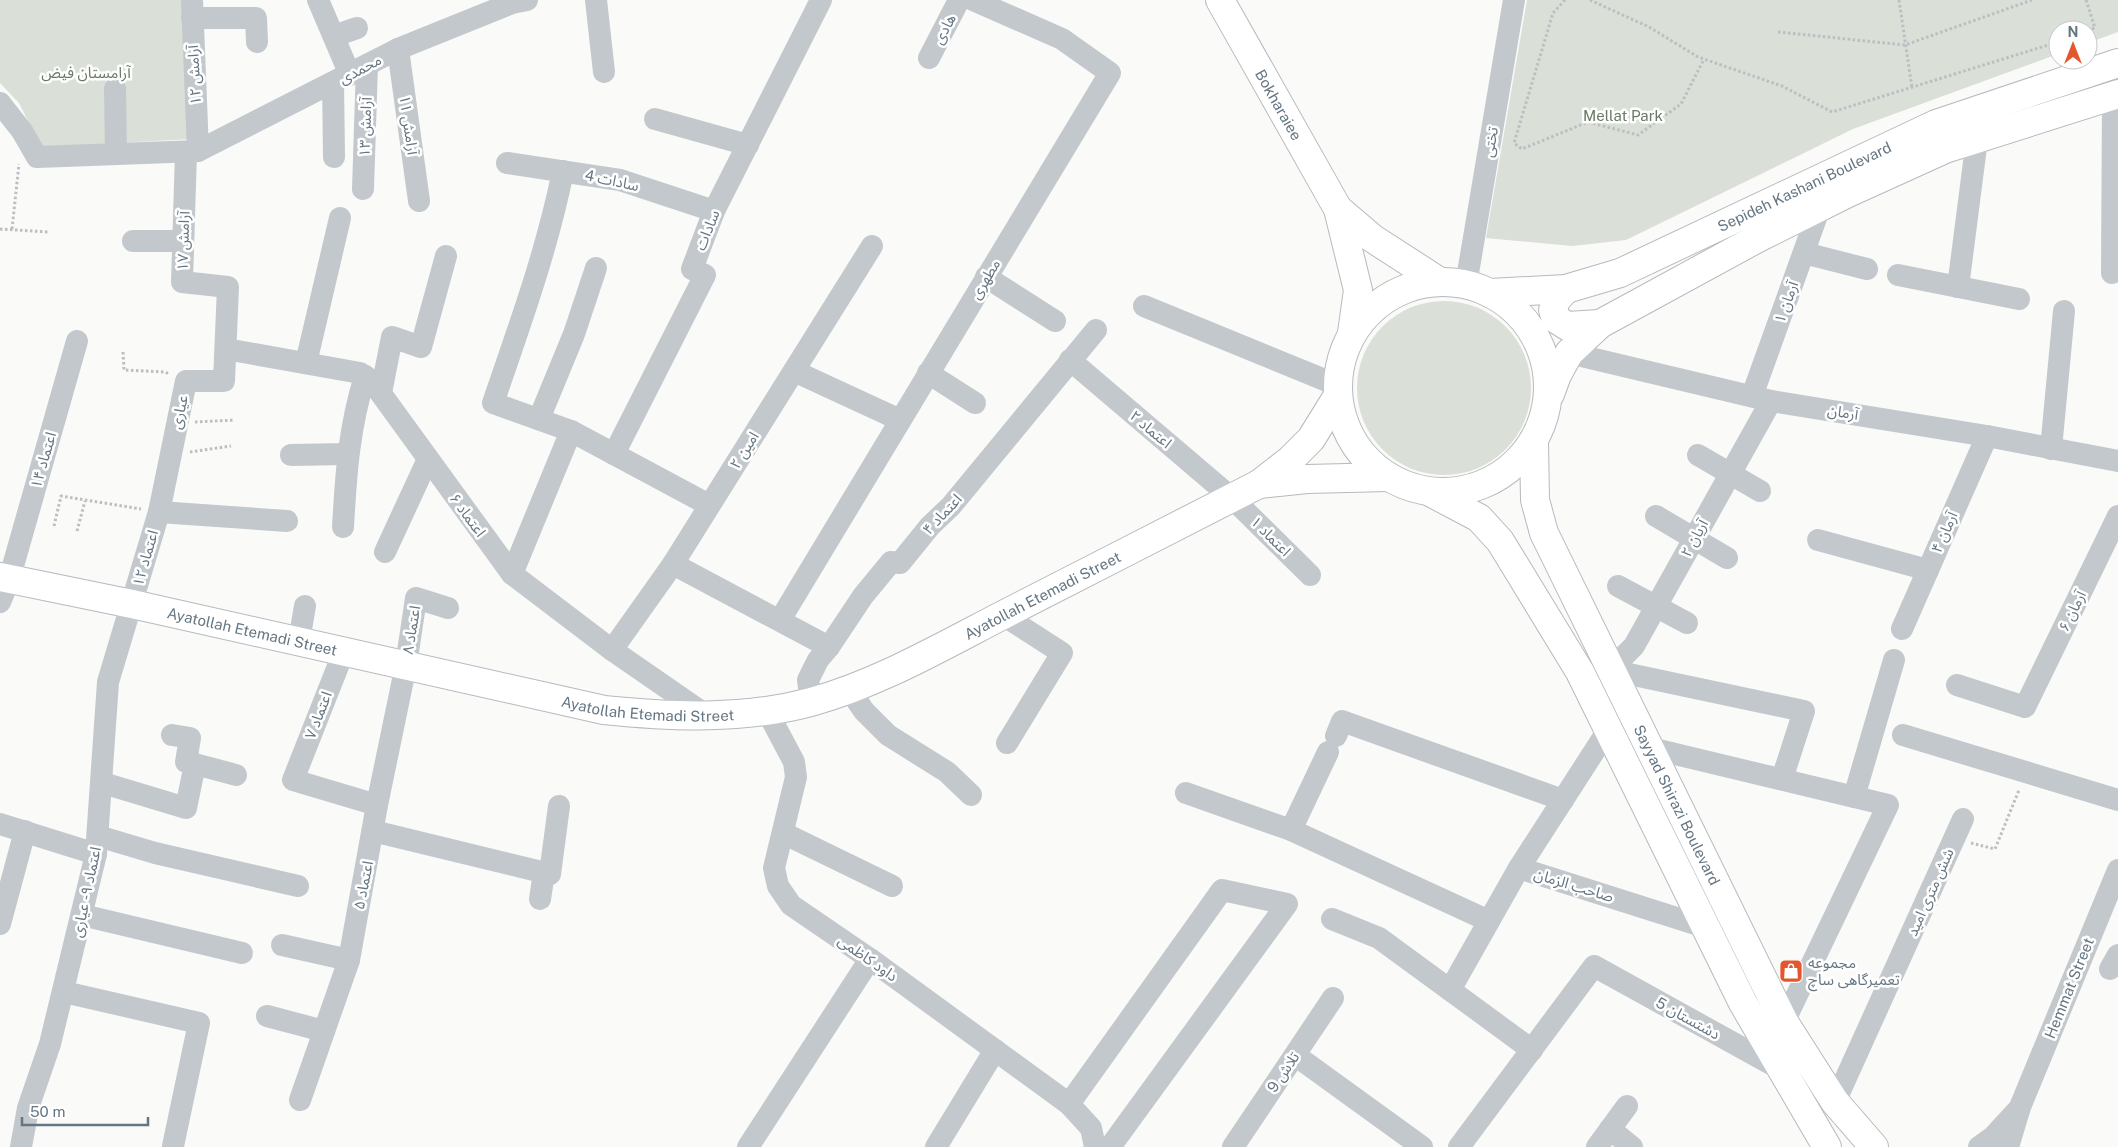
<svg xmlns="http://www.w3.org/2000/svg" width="2118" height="1147" viewBox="0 0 2118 1147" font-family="'Public Sans','Noto Sans Arabic',sans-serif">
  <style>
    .green { fill: #dadfd7 }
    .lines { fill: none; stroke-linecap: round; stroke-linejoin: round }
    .major-casing { stroke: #b5babe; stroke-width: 30 }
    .path { stroke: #bbbfc2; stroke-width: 3; stroke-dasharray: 2.5 2.5; stroke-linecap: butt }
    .minor { stroke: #c3c8cc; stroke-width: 22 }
    .major { stroke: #fff; stroke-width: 28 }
    .labels { text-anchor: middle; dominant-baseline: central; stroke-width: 5; stroke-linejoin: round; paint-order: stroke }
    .street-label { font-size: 15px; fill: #657683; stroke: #fff }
    .park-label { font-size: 15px; fill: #687a64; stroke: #fff }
    .poi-label { font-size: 15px; fill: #657683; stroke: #fff; text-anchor: start }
  </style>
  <rect width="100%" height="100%" fill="#fafaf8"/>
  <!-- green -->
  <g class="green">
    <polygon points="0,0 186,0 193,139 41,147 19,103 0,83"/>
    <polygon points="1527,0 2118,0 2118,32 2088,43 2088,30 2058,30 2058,54 1853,129 1626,240 1572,246 1486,238"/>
    <circle cx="1444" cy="388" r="87"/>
  </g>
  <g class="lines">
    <!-- major casing -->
    <g class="major-casing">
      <g id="major">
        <path id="s1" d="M1220,0L1338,209L1358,290L1352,333"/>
        <polyline points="1338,209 1372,238 1440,282"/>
        <circle cx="1443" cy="387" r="105"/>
        <polyline points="1566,289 1556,300 1553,310 1556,319 1567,326 1600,324"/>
        <path id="s2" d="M1490,293L1566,289L1620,273L1936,124L2118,63"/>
        <polyline points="1550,394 1557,375 1569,353 1600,324 1758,238 1848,193 1945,149 2118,94"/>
        <polyline points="1337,397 1311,439 1290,460 1259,484 1307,479 1388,477"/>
        <path id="s3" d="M1534,442L1535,500L1544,533L1784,1022L1835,1102L1874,1147"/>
        <polyline points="1430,492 1479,518 1500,541 1519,572 1580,672 1743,1003 1827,1147"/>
        <path id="s4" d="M0,577L132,604L604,710C673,717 743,720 811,702C879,683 941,647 1003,615C1088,571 1174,528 1259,484"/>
      </g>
    </g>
    <!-- path -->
    <g class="path">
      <polyline points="1565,0 1553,13 1514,143 1522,149 1588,122 1638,135 1681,104 1704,59"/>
      <polyline points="1590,0 1649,27 1698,57 1782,86 1832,112 2058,42"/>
      <polyline points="1899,0 1912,88"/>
      <polyline points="2086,0 2095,28 2088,30"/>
      <polyline points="1778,32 1905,45 2032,0"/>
      <polyline points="0,229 49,232"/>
      <polyline points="12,229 19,164"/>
      <polyline points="123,352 124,370 165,372 169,374"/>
      <polyline points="195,422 235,420"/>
      <polyline points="190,452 231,446"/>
      <polyline points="54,526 61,496 141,509"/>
      <polyline points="77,531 85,501"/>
      <polyline points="1971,843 1995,849 2019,790"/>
    </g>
    <!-- minor -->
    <g class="minor">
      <polyline points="192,0 198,151"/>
      <polyline points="318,0 350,75"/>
      <polyline points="596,0 604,72"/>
      <polyline points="192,18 256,18 257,42"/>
      <polyline points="334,36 357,28"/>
      <polyline points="398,49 419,201"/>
      <polyline points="929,58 959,0"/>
      <polyline points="333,83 334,157"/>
      <polyline points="115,89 116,154"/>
      <polyline points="0,103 22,131 37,157 198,151 398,49 512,3 527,0"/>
      <polyline points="655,119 748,145"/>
      <polyline points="507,163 620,180 714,211"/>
      <path d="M563,171C547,251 519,327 493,403L571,431L709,505"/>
      <polyline points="363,189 367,65"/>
      <polyline points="133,241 183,241"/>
      <polyline points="1804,253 1867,269"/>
      <polyline points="2112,273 2113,96"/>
      <polyline points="1898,275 2019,299"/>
      <polyline points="986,277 1055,321"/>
      <polyline points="1466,285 1514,0"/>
      <polyline points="1958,287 1977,139"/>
      <polyline points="1144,306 1337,385"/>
      <polyline points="226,349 360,373 371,380 512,574 612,650 709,717"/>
      <polyline points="1569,353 1771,401 1987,436 2118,461"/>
      <polyline points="1070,360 1232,498 1310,575"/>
      <polyline points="306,363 340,218"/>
      <polyline points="794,371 900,420"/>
      <polyline points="928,373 975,403"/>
      <polyline points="381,393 392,337 421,347 446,256"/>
      <polyline points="1752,396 1820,207"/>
      <polyline points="539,419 574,334 596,268"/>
      <polyline points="2051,449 2064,311"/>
      <polyline points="614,454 705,275 692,269 714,211 821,0"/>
      <polyline points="291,455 348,454"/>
      <polyline points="1698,455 1760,491"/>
      <polyline points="159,512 287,521"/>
      <polyline points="1656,516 1727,558"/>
      <path d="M343,527C346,473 349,428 365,376"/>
      <polyline points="1818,540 1928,570"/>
      <polyline points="385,552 428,459"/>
      <polyline points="673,564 829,647"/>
      <polyline points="512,574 571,431"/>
      <polyline points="1618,586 1687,623"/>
      <polyline points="0,602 9,580 77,341"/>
      <polyline points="1003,615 1062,653 1007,743"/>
      <polyline points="780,620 1110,73 1062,39 973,0"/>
      <polyline points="1902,629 1987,436"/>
      <polyline points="299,641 305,606"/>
      <polyline points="612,650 673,564 872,246"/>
      <polyline points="344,651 293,780 377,805"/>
      <polyline points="1610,670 1634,646 1771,401"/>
      <polyline points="1610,670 1804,711 1782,779"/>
      <polyline points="1957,685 2025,707 2118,516"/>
      <polyline points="849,689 864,711 888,735 947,772 971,795"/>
      <polyline points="811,702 808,680 818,660 829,647 863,596 891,562 900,563 930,526 951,506 1096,330"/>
      <polyline points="767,711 794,762 796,777 774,868 778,886 791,905 870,959 1069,1104 1091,1128 1095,1147"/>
      <polyline points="172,735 190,738 186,762 195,764"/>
      <polyline points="1903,735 2118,800"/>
      <polyline points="1336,736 1342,721 1563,800"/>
      <polyline points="1650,748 1888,805 1784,1022"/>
      <polyline points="1328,752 1291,830 1489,921"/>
      <polyline points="103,783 186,808 195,764 236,775"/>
      <polyline points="1186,793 1291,830"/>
      <polyline points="1854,797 1894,660"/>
      <polyline points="0,824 96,854"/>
      <polyline points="373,831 550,874 559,806"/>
      <polyline points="783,833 892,886"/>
      <polyline points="98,836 155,853 298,886"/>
      <polyline points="1519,868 1608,730"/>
      <polyline points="540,899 544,873"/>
      <polyline points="82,915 242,953"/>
      <polyline points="1332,919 1379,938 1532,1050"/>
      <polyline points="0,924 25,831"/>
      <polyline points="282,945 349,960"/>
      <polyline points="2110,969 2118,955"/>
      <polyline points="1450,990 1519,868 1705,927"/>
      <polyline points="64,992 199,1023 173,1146"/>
      <polyline points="267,1016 324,1031"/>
      <polyline points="1295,1055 1422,1147"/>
      <polyline points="300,1100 349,960 377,805 406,665 416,598 448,608"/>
      <polyline points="1835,1102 1963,819"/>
      <polyline points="1069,1104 1222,890 1287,904 1110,1147"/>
      <polyline points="1610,1129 1632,1147"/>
      <polyline points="21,1147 28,1108 50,1044 96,854 108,682 159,512 186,381 224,381 228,287 182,282 186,152"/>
      <polyline points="748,1147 870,959"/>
      <polyline points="936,1147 995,1050"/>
      <polyline points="1233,1147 1333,998"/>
      <polyline points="1459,1147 1594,966 1782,1070"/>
      <polyline points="1597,1147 1627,1106"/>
      <polyline points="1979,1147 1993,1137 2016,1112"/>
      <polyline points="2008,1147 2020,1107 2118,870"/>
    </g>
    <!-- major -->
    <use href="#major" class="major"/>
  </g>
  <!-- icons -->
  <defs>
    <g id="shop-square" transform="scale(1.25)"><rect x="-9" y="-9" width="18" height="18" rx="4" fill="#e4572e" stroke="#fff"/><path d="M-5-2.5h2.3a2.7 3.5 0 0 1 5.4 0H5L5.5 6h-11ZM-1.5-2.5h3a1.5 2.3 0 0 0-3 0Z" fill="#fff"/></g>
  </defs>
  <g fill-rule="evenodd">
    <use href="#shop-square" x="1791" y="971"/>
  </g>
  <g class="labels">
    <!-- street labels -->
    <g class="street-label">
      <text transform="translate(944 29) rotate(-62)">هادی</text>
      <text transform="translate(360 69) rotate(-28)">محمدی</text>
      <text transform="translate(194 75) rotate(-93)">آرامش ۱۲</text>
      <text stroke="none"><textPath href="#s1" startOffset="120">Bokharaiee</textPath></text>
      <text transform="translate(409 125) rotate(82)">آرامش ۱۱</text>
      <text transform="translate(365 127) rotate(-88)">آرامش ۱۳</text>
      <text transform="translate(1490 142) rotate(-80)">تختی</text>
      <text transform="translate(612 180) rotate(12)">سادات 4</text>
      <text stroke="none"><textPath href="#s2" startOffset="336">Sepideh Kashani Boulevard</textPath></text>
      <text transform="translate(707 230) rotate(-68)">سادات</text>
      <text transform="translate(183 241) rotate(-88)">آرامش ۱۷</text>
      <text transform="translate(985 279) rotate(-59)">مطهری</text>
      <text transform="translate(1786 302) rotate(-70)">آرمان ۱</text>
      <text transform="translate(179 412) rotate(-78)">عیاری</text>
      <text transform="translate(1843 412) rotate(9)">آرمان</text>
      <text transform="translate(1151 429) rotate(40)">اعتماد ۲</text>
      <text transform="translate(744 450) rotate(-58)">امین ۲</text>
      <text transform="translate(43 460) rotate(-74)">اعتماد ۱۴</text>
      <text transform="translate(942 514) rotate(-47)">اعتماد ۴</text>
      <text transform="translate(468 515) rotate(54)">اعتماد ۶</text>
      <text transform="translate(1944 532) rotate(-66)">آرمان ۴</text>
      <text transform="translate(1271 536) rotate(45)">اعتماد ۱</text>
      <text transform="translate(1694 538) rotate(-61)">آریان ۲</text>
      <text transform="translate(145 558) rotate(-74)">اعتماد ۱۲</text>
      <text stroke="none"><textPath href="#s4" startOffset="1082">Ayatollah Etemadi Street</textPath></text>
      <text transform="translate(2072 611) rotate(-64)">آرمان ۶</text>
      <text transform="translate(411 630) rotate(-81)">اعتماد ۸</text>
      <text stroke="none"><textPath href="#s4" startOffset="258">Ayatollah Etemadi Street</textPath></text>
      <text stroke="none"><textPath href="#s4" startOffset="662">Ayatollah Etemadi Street</textPath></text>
      <text transform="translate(318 715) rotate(-69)">اعتماد ۷</text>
      <text stroke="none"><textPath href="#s3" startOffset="395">Sayyad Shirazi Boulevard</textPath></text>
      <text transform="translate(363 885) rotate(-79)">اعتماد ۵</text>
      <text transform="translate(1574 885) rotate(17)">صاحب الزمان</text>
      <text transform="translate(86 892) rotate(-78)">اعتماد ۹ - عیاری</text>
      <text transform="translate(1930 892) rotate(-66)">شش متری امید</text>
      <text transform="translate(868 958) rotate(35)">داود کاظمی</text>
      <text transform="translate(2069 988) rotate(-68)">Hemmat Street</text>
      <text transform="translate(1688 1018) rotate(29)">دشتستان 5</text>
      <text transform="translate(1283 1072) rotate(-56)">تلاش 9</text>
    </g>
    <!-- park labels -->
    <g class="park-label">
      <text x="86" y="72">آرامستان فیض</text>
      <text x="1623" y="115">Mellat Park</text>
    </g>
    <!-- poi labels -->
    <g class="poi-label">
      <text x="1808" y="962">مجموعه<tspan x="1808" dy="17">تعمیرگاهی ساچ</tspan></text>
    </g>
  </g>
  <!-- north arrow -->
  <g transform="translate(2073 45)"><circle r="24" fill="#ffffff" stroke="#c1c8cd"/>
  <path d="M0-4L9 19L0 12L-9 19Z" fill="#e4572e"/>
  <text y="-8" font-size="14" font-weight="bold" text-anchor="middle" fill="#657683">N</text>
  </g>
  <!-- scale -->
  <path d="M22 1117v8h126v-8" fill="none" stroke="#657683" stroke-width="2.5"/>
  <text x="30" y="1117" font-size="15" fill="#657683" stroke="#ffffff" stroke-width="4" paint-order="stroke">50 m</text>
</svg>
